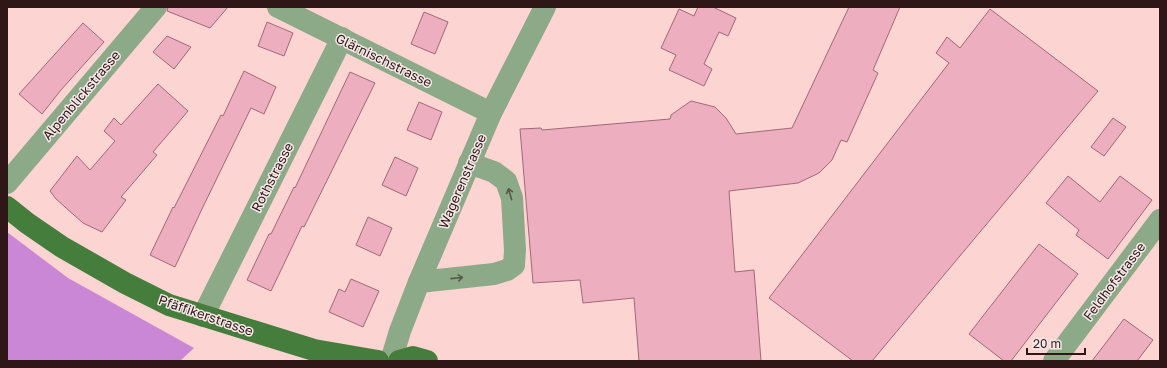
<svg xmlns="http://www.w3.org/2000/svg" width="1167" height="368" viewBox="0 0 1167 368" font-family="'Golos Text',sans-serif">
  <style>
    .forest { fill: #c987d6 }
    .building { fill: #edaebf; stroke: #a26879 }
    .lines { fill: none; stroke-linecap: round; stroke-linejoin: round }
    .minor { stroke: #8daa88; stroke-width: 22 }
    .major { stroke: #457d3c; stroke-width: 22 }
    .oneway { stroke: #595949 }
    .labels { text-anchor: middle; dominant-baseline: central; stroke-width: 3; stroke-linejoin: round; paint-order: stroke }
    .street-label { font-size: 13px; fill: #2e1716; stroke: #f6e8e8 }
  </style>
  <rect width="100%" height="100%" fill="#fcd4d2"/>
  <!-- forest -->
  <polygon class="forest" points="7,232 68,278 194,348 180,361 7,361"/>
  <!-- building -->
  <g class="building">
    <polygon points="168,7 228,7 210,28 167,11"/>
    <polygon points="698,7 713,7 736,18 728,36 719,32 704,64 712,69 704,86 669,70 676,55 661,48 679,9 694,16"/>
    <polygon points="849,7 900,7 873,70 878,73 847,142 841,140 832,160 819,173 798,183 729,191 735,272 754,270 761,361 639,361 634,298 583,303 580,280 533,283 520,129 541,128 542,130 670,119 671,115 691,101 715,107 726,118 736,134 792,128"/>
    <polygon points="990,9 1098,91 872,361 853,361 769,298 949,63 936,53 947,37 960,48"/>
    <polygon points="424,12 448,22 435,54 411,44"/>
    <polygon points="267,22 293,33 284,56 258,46"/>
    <polygon points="83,23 104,42 61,90 42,114 19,94"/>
    <polygon points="167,36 191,47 174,69 153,52"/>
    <polygon points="244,71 276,87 264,114 251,108 201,211 175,267 150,255 173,207 174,208 221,115 223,116"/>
    <polygon points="350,72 375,83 304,227 302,226 271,291 247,280 269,234 271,234 294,187 295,188"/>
    <polygon points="158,84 188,111 153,152 157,155 121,197 126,200 102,232 83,223 56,199 50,191 77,156 90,170 115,141 104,131 114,118 121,125"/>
    <polygon points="419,102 442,112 431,140 407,130"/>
    <polygon points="1113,118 1126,127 1104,156 1091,147"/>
    <polygon points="395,157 418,168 406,196 382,185"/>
    <polygon points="1068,176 1100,202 1120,176 1152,200 1108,259 1076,235 1079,230 1046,203"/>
    <polygon points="368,217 392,228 380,256 356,245"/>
    <polygon points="1039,244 1078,274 1011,361 1004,361 969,334"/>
    <polygon points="351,279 379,291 363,327 329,312 339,289 345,292"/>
    <polygon points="1124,319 1153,340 1137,361 1092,361"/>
  </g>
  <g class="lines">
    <!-- minor -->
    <g class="minor">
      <polyline points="278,7 491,113"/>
      <polyline points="7,183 156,7"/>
      <polyline points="419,282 494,274 507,270 514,265 515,250 512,198 506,181 494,172 469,163"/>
      <polyline points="203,316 342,38"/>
      <polyline points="391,361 400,331 419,282 491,113 545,7"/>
      <polyline points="1054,361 1160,220"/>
    </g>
    <!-- major -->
    <g class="major">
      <polyline points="7,207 27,223 62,247 125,283 169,305 314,350 378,361"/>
      <polyline points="399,361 413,357 427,361"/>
    </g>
  </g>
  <!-- one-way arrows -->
  <defs><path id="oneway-shaft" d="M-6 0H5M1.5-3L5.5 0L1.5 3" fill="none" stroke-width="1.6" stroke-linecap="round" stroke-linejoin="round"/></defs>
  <g class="oneway">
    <use href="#oneway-shaft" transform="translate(510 194) rotate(-106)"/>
    <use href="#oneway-shaft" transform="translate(457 278) rotate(-6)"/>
  </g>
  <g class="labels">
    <!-- street labels -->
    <g class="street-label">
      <text transform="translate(384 60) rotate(26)">Glärnischstrasse</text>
      <text transform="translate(81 95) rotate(-50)">Alpenblickstrasse</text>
      <text transform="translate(272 177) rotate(-63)">Rothstrasse</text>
      <text transform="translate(462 181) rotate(-67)">Wagerenstrasse</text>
      <text transform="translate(1114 281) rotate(-53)">Feldhofstrasse</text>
      <text transform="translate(206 315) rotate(19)">Pfäffikerstrasse</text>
    </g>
  </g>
  <!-- border -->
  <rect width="1167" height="368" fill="none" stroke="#2e1716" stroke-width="16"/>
  <!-- scale -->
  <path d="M1027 348v6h58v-6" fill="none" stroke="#2e1716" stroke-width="2"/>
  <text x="1033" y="348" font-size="12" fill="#2e1716" stroke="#f6e8e8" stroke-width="3" paint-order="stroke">20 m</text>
</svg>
